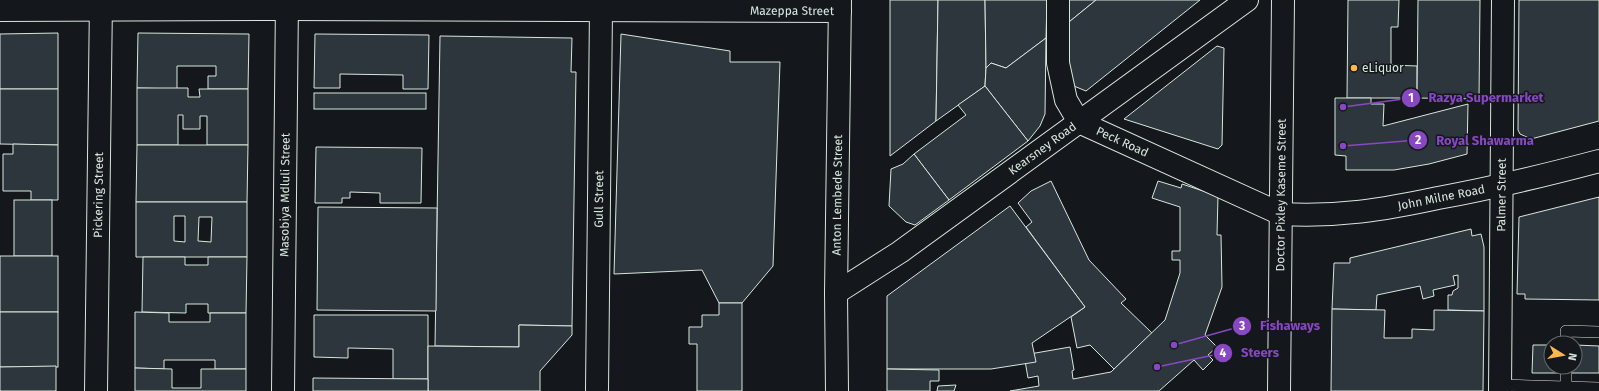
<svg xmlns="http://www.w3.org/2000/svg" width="1599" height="391" viewBox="0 0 1599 391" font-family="'Fira Sans',sans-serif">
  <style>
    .building { fill: #2c363c; stroke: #d8e6dc; fill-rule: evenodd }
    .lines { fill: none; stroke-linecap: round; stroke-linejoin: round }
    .service-casing { stroke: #d8e6dc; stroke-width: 12 }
    .minor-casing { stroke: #d8e6dc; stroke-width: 24 }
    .secondary-casing { stroke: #d8e6dc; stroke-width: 24 }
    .service { stroke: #14181c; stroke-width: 11 }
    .minor { stroke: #14181c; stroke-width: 22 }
    .secondary { stroke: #14181c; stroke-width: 22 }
    .poi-dot { fill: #ffb74d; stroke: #14181c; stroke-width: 1.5 }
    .labels { text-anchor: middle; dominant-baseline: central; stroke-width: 3; stroke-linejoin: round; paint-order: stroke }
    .street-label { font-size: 12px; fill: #d8e6dc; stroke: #14181c }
    .poi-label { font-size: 12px; fill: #d8e6dc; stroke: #14181c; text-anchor: start }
    .leader { fill: none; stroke: #8948c3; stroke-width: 1.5 }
    .callout-dot { fill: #8948c3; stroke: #14181c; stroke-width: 1.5 }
    .mark-label { font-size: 12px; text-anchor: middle; font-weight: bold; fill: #fff }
    .callout-label { font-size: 13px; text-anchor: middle; font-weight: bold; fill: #8948c3; stroke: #14181c; stroke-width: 3; stroke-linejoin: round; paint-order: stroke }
  </style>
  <rect width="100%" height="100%" fill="#14181c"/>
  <!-- building -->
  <g class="building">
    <polygon points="890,0 938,0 936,121 890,156"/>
    <polygon points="938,0 985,0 986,68 985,86 936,121"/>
    <polygon points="985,0 1047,0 1046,38 1006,68 991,63 986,68"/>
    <polygon points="1069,0 1096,0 1069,22"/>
    <polygon points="1096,0 1200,0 1086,91 1069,84 1069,22"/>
    <polygon points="1348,0 1399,0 1398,27 1391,27 1391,65 1417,66 1417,98 1347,98"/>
    <polygon points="1418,0 1480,0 1479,99 1417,98"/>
    <polygon points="1519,0 1599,0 1599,121 1531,139 1520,134 1518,130"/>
    <polygon points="58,33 58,89 0,89 0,34"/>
    <polygon points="138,33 249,34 248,89 208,89 208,76 216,76 216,66 177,66 177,89 137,88"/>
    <polygon points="315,34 429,35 428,89 403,89 403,75 340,74 340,88 314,88"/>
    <polygon points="621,34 730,51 730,62 780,62 773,266 742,303 719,303 702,270 614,274"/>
    <polygon points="440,36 572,38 571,72 576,72 572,326 519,325 519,347 435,346"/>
    <polygon points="1046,38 1045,114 1040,126 1028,141 985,86 986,68 991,63 1006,68"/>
    <polygon points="1217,46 1224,48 1222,145 1218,149 1124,119"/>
    <polygon points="985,86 1028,141 949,200 914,154 966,115 958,105"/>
    <polygon points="137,88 188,88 188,97 200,97 199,89 248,89 248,145 207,145 207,116 200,116 200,129 183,129 183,115 178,115 178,145 137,145"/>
    <polygon points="0,89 58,89 58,145 0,144"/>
    <rect x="314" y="93" width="112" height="16"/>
    <polygon points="1335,98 1371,98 1371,104 1384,104 1383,126 1468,104 1467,154 1429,164 1394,170 1346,170 1346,156 1335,155"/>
    <polygon points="13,144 58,145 58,200 31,200 31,191 3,191 3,154 13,154"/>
    <polygon points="137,145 248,145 247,202 136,202"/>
    <polygon points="316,147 422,148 421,203 380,203 380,193 350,192 350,198 342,198 342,203 315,203"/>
    <polygon points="914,154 949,200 915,225 906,222 889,206 891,169 903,164"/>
    <polygon points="1051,181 1089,260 1126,299 1121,303 1152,333 1114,369 1090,345 1077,348 1071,317 1085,307 1026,227 1032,222 1018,203 1031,191"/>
    <polygon points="1158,181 1181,188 1182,184 1218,196 1217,235 1221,235 1222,287 1205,335 1217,347 1208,355 1213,360 1203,370 1194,360 1159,391 1010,391 1039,386 1038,376 1028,378 1024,355 1070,347 1074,370 1072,371 1073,379 1111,372 1165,320 1180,273 1180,260 1172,260 1172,251 1180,251 1180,207 1152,198"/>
    <polygon points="1599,197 1599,300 1525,299 1525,294 1517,294 1519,217"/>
    <rect x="14" y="200" width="38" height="56"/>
    <path d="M136,202H247V257H136ZM174,216H185V242L174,241ZM199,217H212L211,242L198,241Z"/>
    <polygon points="1010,206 1085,307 1032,343 1036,362 991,369 887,369 887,296"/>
    <polygon points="318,207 437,208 436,311 317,310"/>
    <polygon points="1471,229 1472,236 1481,234 1484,247 1484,311 1448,310 1448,295 1452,295 1453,291 1458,288 1458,275 1453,276 1455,285 1433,290 1434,296 1423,299 1420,286 1377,295 1376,310 1332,309 1334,263 1350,263 1350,258"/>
    <rect x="0" y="256" width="58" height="56"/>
    <polygon points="143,257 185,257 185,265 208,265 208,257 247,257 246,313 208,313 208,304 186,304 186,313 142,312"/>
    <polygon points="719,303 742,303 742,391 697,391 697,344 689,344 689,327 702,327 702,315 719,315"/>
    <polygon points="1332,309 1385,310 1384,338 1412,338 1412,329 1434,330 1434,310 1484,311 1483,391 1331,391"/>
    <rect x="0" y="312" width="58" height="55"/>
    <polygon points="135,312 169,313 169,322 210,322 210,313 246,313 246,369 215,369 215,360 164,360 164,369 135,368"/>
    <polygon points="314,315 428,315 428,379 393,379 393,349 348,348 348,358 314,357"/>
    <polygon points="519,325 572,326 572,335 540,371 540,391 428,391 428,346 519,347"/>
    <polygon points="1533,345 1551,345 1551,367 1575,367 1575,345 1599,346 1599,373 1532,373"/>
    <polygon points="56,366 56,391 0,391 0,367"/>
    <polygon points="135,368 172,369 172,388 201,388 201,369 246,369 246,391 135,391"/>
    <polygon points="887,369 939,370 939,381 930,381 930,391 887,391"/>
    <polygon points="313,378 428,379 428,391 313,391"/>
    <polygon points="956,385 954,391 937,391 938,386"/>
  </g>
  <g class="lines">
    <!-- service casing -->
    <g class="service-casing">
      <g id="service">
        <polyline points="1566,343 1566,331 1599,332"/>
        <polyline points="1500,385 1599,388"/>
        <polyline points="1566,391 1566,373"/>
      </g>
    </g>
    <!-- minor casing -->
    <g class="minor-casing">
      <g id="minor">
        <path id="s1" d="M1058,0V63L1066,100L1079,122L1281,214C1339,217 1382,210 1438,198C1493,188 1546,175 1599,161"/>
        <path id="s2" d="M0,10L287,9L840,11"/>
        <path id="s3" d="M836,293L900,252L1247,0"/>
        <path id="s4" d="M597,389L601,9"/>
        <path id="s5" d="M96,391L101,0"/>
        <path id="s6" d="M283,391L287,0"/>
        <path id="s7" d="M1500,391L1503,0"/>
      </g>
    </g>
    <!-- secondary casing -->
    <g class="secondary-casing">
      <g id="secondary">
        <path id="s8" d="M837,391L836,293L840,0"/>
        <path id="s9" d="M1279,391L1283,0"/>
      </g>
    </g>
    <!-- service -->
    <use href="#service" class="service"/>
    <!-- minor -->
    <use href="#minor" class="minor"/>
    <!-- secondary -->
    <use href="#secondary" class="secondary"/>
  </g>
  <!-- markers -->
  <circle class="poi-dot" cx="1354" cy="68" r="4"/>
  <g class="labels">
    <!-- street labels -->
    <g class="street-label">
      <text stroke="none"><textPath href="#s2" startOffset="792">Mazeppa Street</textPath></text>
      <text stroke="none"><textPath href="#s1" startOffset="174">Peck Road</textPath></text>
      <text stroke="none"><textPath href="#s3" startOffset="252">Kearsney Road</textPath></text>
      <text stroke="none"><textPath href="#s5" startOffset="196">Pickering Street</textPath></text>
      <text stroke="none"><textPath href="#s8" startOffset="196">Anton Lembede Street</textPath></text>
      <text stroke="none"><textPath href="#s6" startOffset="196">Masobiya Mdluli Street</textPath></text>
      <text stroke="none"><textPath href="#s9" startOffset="196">Doctor Pixley Kaseme Street</textPath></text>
      <text stroke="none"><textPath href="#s7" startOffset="196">Palmer Street</textPath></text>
      <text stroke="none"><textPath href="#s1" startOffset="510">John Milne Road</textPath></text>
      <text stroke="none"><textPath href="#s4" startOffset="190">Gull Street</textPath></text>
    </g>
    <!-- poi labels -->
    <g class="poi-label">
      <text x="1362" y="68">eLiquor</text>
    </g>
  </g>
  <!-- callouts -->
  <path class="leader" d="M1343 107L1411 98M1343 146L1418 140M1174 345L1242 326M1157 367L1223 353"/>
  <g class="callout-dot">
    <circle cx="1343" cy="107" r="4"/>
    <circle cx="1343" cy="146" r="4"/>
    <circle cx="1174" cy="345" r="4"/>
    <circle cx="1157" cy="367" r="4"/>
    <circle cx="1411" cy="98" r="10"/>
    <circle cx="1418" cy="140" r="10"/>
    <circle cx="1242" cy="326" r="10"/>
    <circle cx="1223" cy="353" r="10"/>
  </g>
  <g class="mark-label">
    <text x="1411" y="102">1</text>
    <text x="1418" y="144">2</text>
    <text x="1242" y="330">3</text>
    <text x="1223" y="357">4</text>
  </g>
  <g class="callout-label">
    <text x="1486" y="102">Razya Supermarket</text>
    <text x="1485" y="145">Royal Shawarma</text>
    <text x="1290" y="330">Fishaways</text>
    <text x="1260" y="357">Steers</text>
  </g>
  <!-- north arrow -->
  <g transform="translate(1563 355) rotate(101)"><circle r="19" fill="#14181c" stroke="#626a69"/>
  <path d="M0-3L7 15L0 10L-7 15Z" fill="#ffb74d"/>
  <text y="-6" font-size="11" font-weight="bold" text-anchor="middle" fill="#d8e6dc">N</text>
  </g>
</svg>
